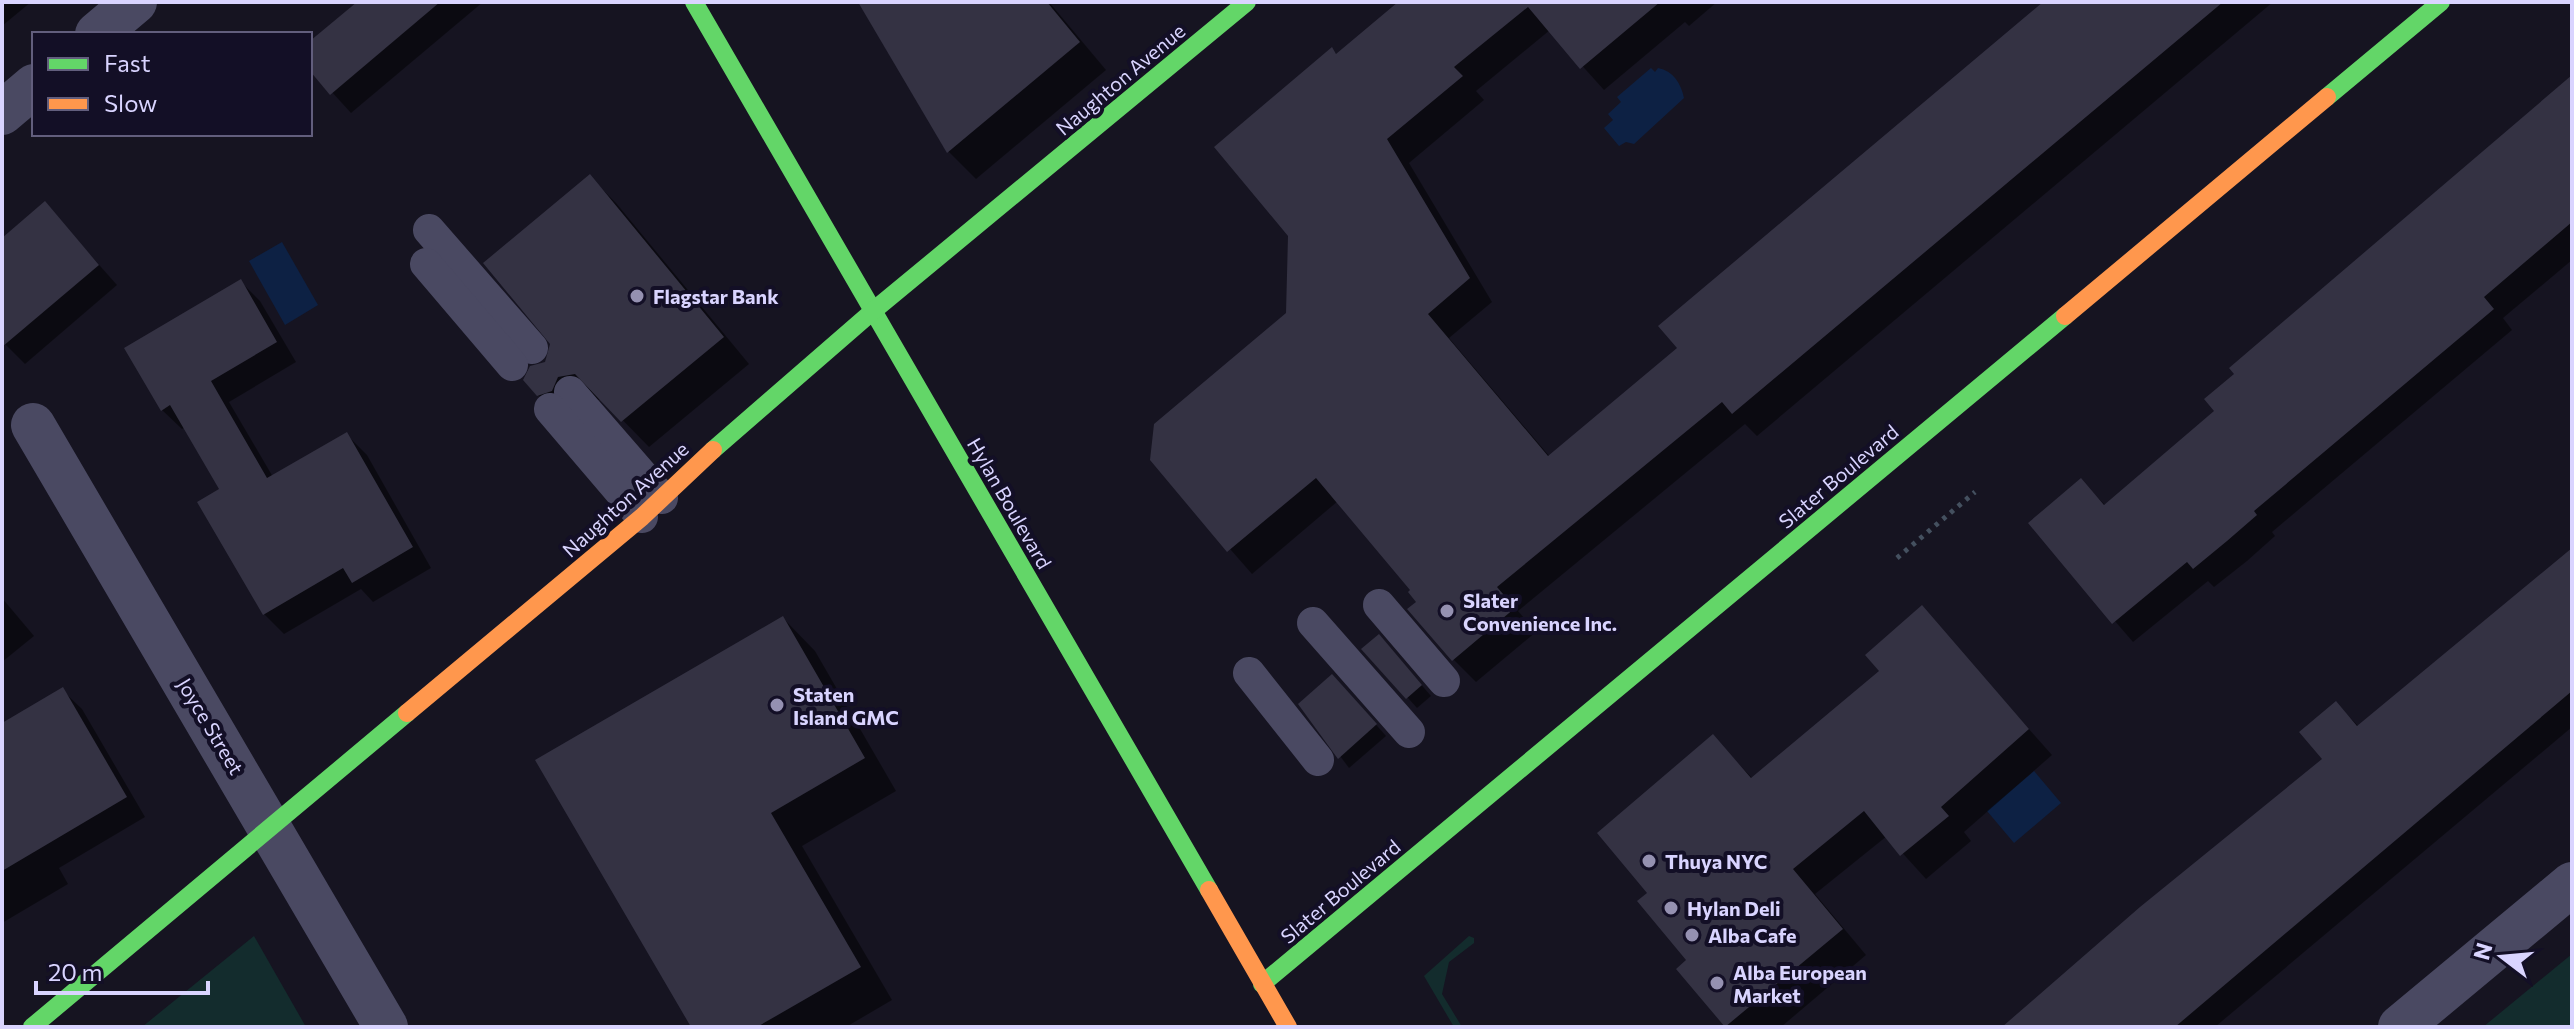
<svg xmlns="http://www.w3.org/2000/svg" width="2574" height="1029" viewBox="0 0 2574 1029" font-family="Commissioner,sans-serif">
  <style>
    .green { fill: #132c2d }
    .water { fill: #0d2144 }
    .shadow { fill: #0007 }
    .building { fill: #343243 }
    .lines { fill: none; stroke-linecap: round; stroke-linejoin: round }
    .path { stroke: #44505f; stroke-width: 5; stroke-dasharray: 4 6; stroke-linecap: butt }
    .lane { stroke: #4a4962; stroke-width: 32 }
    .street { stroke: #4a4962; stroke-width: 44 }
    .fast { stroke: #63d668; stroke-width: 18 }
    .slow { stroke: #ff974d; stroke-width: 18 }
    .poi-dot { fill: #9591b1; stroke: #130f26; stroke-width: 3 }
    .labels { text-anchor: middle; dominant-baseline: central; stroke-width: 8; stroke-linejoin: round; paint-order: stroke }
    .street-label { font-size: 20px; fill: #d9d4ff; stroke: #130f26 }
    .poi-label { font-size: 20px; font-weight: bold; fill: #d9d4ff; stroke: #130f26; text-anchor: start }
  </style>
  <rect width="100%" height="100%" fill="#161421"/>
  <!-- green -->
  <g class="green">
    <polygon points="254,936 306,1027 142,1027"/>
    <polygon points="1469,936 1474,938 1474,943 1449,962 1442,994 1462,1027 1454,1027 1424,976"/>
    <polygon points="2572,954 2572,1027 2483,1027"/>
  </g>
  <!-- water -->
  <g class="water">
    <path d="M1651,68L1655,72L1658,68C1673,71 1681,83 1684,98L1634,144L1626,142L1619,146L1604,128L1613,120L1608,114L1621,102L1617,97Z"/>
    <polygon points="282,242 318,305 285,325 249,261"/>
    <polygon points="2034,771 2061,803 2014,843 1987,811"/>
  </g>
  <!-- shadow -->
  <g class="shadow">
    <polygon points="2,2 31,2 2,26"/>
    <polygon points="360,2 483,2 351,113 310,68 310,44"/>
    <polygon points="862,2 1049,2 1106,70 976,179 949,152"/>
    <polygon points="1401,2 1717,2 1689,26 1685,22 1604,90 1550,30 1476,91 1484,100 1409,163 1492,302 1449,338 1550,457 1680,348 2047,2 2273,2 1757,436 1745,424 1518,611 1536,632 1476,682 1453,659 1413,590 1338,501 1252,574 1152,460 1288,314 1332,50 1337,55"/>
    <polygon points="2572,78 2572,260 2503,318 2512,330 2272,532 2275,536 2247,561 2214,587 2208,581 2133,642 2030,523 2081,481 2106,506 2217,412"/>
    <polygon points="590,177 616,203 749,364 649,447 602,399 584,403 564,421 538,395"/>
    <polygon points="45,204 117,285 25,364 2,341 2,241"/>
    <polygon points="240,281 260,301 296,362 229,402 273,477 347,435 367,455 431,568 373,602 361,589 284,634 264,614 222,490 186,427 182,429 162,410"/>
    <polygon points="2572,550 2572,727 2215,1027 2003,1027 2324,759 2336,703 2359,727"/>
    <polygon points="2,598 34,636 2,662"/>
    <polygon points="1922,608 2052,755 1964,832 1971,841 1926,879 1887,836 1815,894 1866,955 1781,1027 1728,1027 1679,969 1689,961 1650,893 1713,737 1753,779 1882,671"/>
    <polygon points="783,618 815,651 896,791 802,846 892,1000 846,1027 693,1027"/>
    <polygon points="1388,646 1431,696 1417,708 1364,649"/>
    <polygon points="1342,686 1386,736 1349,768 1301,704"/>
    <polygon points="62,690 82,709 145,817 59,868 68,884 2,923 2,726"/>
  </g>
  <!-- building -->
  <g class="building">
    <polygon points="357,2 440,2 330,95 310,71 310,41"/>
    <polygon points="858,2 1047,2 1080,42 947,153"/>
    <polygon points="1398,2 1660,2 1580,69 1528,7 1454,67 1463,76 1387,139 1470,278 1428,314 1548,456 1677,348 1658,326 2043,2 2223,2 1732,414 1722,402 1497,587 1515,608 1452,661 1407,609 1416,602 1408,592 1410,590 1316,478 1227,552 1150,460 1154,424 1286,313 1288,236 1214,147 1332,47 1336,54"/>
    <polygon points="2572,75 2572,222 2484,297 2494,309 2254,511 2257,515 2227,541 2193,569 2187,562 2112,624 2028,523 2081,478 2104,505 2214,411 2204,399 2234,374 2229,368"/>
    <polygon points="590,174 724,337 621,422 575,374 558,377 552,391 537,396 523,380 530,366 545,362 550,344 483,263"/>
    <polygon points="45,201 99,265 2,347 2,238"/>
    <polygon points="241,279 277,342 211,381 267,478 347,432 413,547 352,583 343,568 263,615 197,502 219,489 170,405 161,411 124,348"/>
    <polygon points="2572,548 2572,691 2175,1027 2002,1027 2140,907 2322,759 2299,732 2336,701 2357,726"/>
    <polygon points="1922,605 2029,729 1941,807 1949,816 1900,856 1864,811 1793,869 1843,929 1725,1027 1676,969 1686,960 1637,901 1647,893 1597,833 1713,734 1751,778 1879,671 1865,655"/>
    <polygon points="783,616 865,758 771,813 861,967 757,1027 691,1027 535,760"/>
    <polygon points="1379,634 1422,685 1406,699 1361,649"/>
    <polygon points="1332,674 1377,724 1338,759 1298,704"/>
    <polygon points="63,687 127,797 2,871 2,723"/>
  </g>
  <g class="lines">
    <!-- path -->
    <polyline class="path" points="1897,558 1975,492"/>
    <!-- lane -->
    <g class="lane">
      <polyline points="429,230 532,348"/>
      <polyline points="426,264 512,365"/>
      <polyline points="570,392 662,498"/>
      <polyline points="550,409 642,517"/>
      <polyline points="1379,605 1444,681"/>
      <polyline points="1313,623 1409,732"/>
      <polyline points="1249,673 1318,760"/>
    </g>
    <!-- street -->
    <g class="street">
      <polyline points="97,34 135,2"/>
      <polyline points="2,113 34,86"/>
      <polyline points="33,425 386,1027"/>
      <polyline points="2400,1027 2572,884"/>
    </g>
    <!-- fast -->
    <g class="fast">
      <polyline points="694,2 1209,890"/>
      <polyline points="2327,97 2441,2"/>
      <polyline points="713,450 873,311 1247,2"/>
      <polyline points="1262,984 2065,316"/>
      <polyline points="32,1027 407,713"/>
    </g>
    <!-- slow -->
    <g class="slow">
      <polyline points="2065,316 2327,97"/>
      <polyline points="407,713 642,517 713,450"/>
      <polyline points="1209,890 1288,1027"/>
    </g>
  </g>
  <!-- markers -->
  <g class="poi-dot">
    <circle cx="637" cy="296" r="8"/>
    <circle cx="1447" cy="611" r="8"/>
    <circle cx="777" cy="705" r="8"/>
    <circle cx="1649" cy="861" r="8"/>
    <circle cx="1671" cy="908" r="8"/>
    <circle cx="1692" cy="935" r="8"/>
    <circle cx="1717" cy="983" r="8"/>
  </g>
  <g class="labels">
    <!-- street labels -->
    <g class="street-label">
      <text transform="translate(1120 79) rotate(-40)">Naughton Avenue</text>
      <text transform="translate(1838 476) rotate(-40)">Slater Boulevard</text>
      <text transform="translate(625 499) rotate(-42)">Naughton Avenue</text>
      <text transform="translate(1010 503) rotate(60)">Hylan Boulevard</text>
      <text transform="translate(211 726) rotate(59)">Joyce Street</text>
      <text transform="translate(1340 891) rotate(-40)">Slater Boulevard</text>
    </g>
    <!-- poi labels -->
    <g class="poi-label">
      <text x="653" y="296">Flagstar Bank</text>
      <text x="1463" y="600">Slater<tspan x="1463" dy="23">Convenience Inc.</tspan></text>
      <text x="793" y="694">Staten<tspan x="793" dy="23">Island GMC</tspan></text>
      <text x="1665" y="861">Thuya NYC</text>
      <text x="1687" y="908">Hylan Deli</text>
      <text x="1708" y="935">Alba Cafe</text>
      <text x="1733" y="972">Alba European<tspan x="1733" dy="23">Market</tspan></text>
    </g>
  </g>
  <!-- border -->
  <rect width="2574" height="1029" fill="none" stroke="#d9d4ff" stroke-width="8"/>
  <!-- legend -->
  <rect x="32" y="32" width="280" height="104" fill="#130f26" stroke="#625e7d" stroke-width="2"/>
  <rect x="48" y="58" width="40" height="12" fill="#63d668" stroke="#625e7d" stroke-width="2"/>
  <text x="104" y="72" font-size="24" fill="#d9d4ff">Fast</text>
  <rect x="48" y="98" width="40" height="12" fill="#ff974d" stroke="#625e7d" stroke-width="2"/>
  <text x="104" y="112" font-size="24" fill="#d9d4ff">Slow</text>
  <!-- north arrow -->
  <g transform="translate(2502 957) rotate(286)" stroke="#130f26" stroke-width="6" paint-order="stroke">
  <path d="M0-6L14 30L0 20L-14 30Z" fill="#d9d4ff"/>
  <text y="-12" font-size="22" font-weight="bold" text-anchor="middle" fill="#d9d4ff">N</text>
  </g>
  <!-- scale -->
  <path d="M36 981v12h172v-12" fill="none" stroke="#d9d4ff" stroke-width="4"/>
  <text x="48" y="981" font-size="24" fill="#d9d4ff" stroke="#130f26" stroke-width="6" paint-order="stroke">20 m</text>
</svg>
